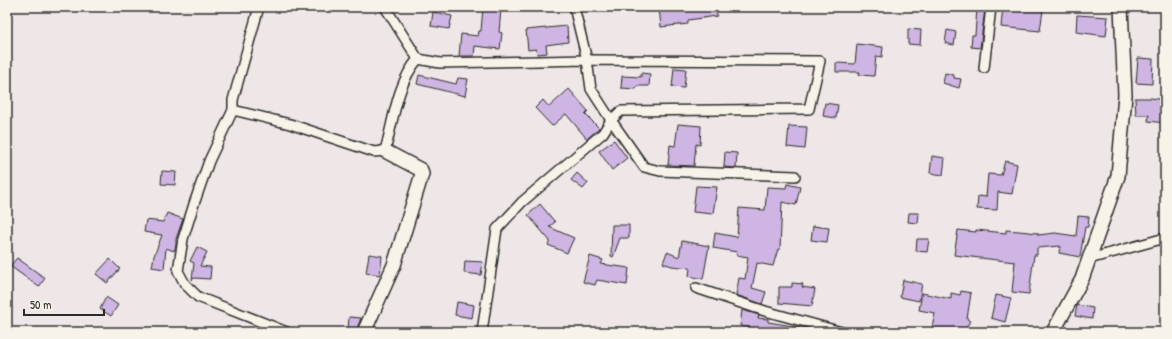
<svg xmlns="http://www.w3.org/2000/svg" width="1172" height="339" viewBox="0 0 1172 339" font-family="'Patrick Hand',sans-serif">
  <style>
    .building { fill: #cfb5e3; stroke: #2b2b2b }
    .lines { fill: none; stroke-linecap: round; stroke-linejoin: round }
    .street-casing { stroke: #2b2b2b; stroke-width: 12 }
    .secondary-casing { stroke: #2b2b2b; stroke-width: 16 }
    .street { stroke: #f7f3e8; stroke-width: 9 }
    .secondary { stroke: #f7f3e8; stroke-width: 13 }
  </style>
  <rect width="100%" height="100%" fill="#efe7e7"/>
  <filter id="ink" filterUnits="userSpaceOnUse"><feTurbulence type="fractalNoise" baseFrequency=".025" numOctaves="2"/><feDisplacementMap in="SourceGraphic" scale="8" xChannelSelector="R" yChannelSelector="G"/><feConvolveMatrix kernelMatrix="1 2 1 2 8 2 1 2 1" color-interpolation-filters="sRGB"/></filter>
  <g filter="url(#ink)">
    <!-- building -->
    <g class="building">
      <polygon points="483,7 501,9 499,32 502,33 500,49 475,46 474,56 459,56 461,34 478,36 479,31 481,31"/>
      <polygon points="659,7 716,7 717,16 688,20 688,24 661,27"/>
      <polygon points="1003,7 1043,10 1040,31 1001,27"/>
      <polygon points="977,8 985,9 980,48 971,47 972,35 975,35"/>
      <polygon points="433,12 452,16 449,29 431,26"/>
      <polygon points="1077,15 1108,17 1106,36 1076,32"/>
      <polygon points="567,26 568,42 546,45 547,53 537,54 536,49 528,50 526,30"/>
      <polygon points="908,29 921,30 920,45 908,44"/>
      <polygon points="947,30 956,32 954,45 945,43"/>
      <polygon points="857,44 883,47 882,57 876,56 874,76 859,75 860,72 836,72 836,63 855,64"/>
      <polygon points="1138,58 1153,59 1152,84 1136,83"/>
      <polygon points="674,68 686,69 684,88 672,87"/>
      <polygon points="641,73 650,74 649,86 637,86 636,89 621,88 622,76 641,77"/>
      <polygon points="945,73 954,75 954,78 961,79 959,88 943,83"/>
      <polygon points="419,75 456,84 458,78 468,79 465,96 417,84"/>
      <polygon points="569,89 588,111 585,114 599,128 587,139 566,114 552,126 535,108 543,100 549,107"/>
      <polygon points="1135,98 1151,98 1165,100 1165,123 1148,121 1149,115 1136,115"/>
      <polygon points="825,103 838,105 836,118 823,116"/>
      <polygon points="678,124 701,126 700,145 696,144 694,166 668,165 670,145 675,146"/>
      <polygon points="789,126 807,127 805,149 787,147"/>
      <polygon points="614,140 627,158 612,170 599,151"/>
      <polygon points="725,152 737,153 736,168 724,167"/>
      <polygon points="932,156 945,158 943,175 930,173"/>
      <polygon points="1005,161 1017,164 1012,194 998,192 997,210 977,209 978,196 986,197 988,174 1001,175"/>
      <polygon points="162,171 176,172 175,185 161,184"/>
      <polygon points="577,173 588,183 583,189 571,180"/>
      <polygon points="787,184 800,187 796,205 782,202 780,250 778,249 773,266 757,263 752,288 766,292 762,304 736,295 739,278 745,279 748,257 736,255 737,252 713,248 715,233 737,237 739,208 765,210 767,187 786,188"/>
      <polygon points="696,186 717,187 713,214 693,212"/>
      <polygon points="540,204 555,222 549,227 574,238 567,253 548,245 550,241 528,215"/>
      <polygon points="167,213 183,219 176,239 176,245 174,251 166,248 164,269 152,267 154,256 162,235 144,232 146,220 163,222"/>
      <polygon points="909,213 919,213 918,223 908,222"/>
      <polygon points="1078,216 1089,217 1088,227 1085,227 1080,257 1059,253 1060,246 1037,248 1037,255 1034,255 1029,294 1012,292 1015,262 954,255 958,230 976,232 976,230 1006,233 1006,230 1019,231 1038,233 1038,235 1055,233 1076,236"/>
      <polygon points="612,225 629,225 629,238 620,238 613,257 611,256"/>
      <polygon points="813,226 829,228 827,242 811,240"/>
      <polygon points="917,239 929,239 927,252 916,251"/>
      <polygon points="682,241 709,246 703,279 689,276 690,268 672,266 663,263 667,252 679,257"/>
      <polygon points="197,247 207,252 200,266 211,267 210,279 194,278 192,280 194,263 190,261"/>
      <polygon points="369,254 382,256 380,275 366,273"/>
      <polygon points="590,256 603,260 601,264 629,268 627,285 597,280 595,285 583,282"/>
      <polygon points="17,258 45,278 39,287 10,266"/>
      <polygon points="110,259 120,269 107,283 96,274"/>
      <polygon points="465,261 483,262 481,275 464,273"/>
      <polygon points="903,280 922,284 919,301 900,297"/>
      <polygon points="792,283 803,284 802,287 815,289 812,306 779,303 779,287 792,287"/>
      <polygon points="961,291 971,293 967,319 970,321 964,332 951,332 932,328 935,313 919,310 922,293 951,299 951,293 960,295"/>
      <polygon points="996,295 1011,298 1005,322 991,318"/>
      <polygon points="106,297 118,305 111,316 100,309"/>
      <polygon points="457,302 474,305 472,318 455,315"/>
      <polygon points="1077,305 1093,308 1092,319 1075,316"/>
      <polygon points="742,310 759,315 758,318 768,319 768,322 799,327 799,332 753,332 753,328 740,326"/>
      <polygon points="349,317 361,318 356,331 348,330"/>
    </g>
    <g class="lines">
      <!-- street casing -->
      <g class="street-casing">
        <g id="street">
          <polyline points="259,7 233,100 233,110 209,161 194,204 183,239 178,271 185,284 198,297 287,332"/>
          <polyline points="385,7 418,59 440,63 587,60 820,61 809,109 621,111 611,120 603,133 522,202 497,229 482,332"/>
          <polyline points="574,7 587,60 591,89 611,120 644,167 660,171 795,176"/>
          <polyline points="984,68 991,7"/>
          <path d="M233,110L290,124L374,152L385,151C393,122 397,83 418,59"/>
          <polyline points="1089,259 1165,238"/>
          <polyline points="696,288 765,311 842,332"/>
        </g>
      </g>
      <!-- secondary casing -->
      <g class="secondary-casing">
        <g id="secondary">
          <polyline points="364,332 394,265 422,174 421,170 385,151"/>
          <polyline points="1053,332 1082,279 1118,176 1125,95 1121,7"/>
        </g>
      </g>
      <!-- street -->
      <use href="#street" class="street"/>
      <!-- secondary -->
      <use href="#secondary" class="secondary"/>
    </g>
  </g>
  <!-- margin -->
  <rect width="1172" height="339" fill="none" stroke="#f7f3e8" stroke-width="24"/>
  <rect x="12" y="12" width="1148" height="315" fill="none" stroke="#2b2b2b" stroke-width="1.5" filter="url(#ink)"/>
  <!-- scale -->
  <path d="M24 309v6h80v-6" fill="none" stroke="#2b2b2b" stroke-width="2"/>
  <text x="30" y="309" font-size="12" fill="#2b2b2b" stroke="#f7f3e8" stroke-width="3" paint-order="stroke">50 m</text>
</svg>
